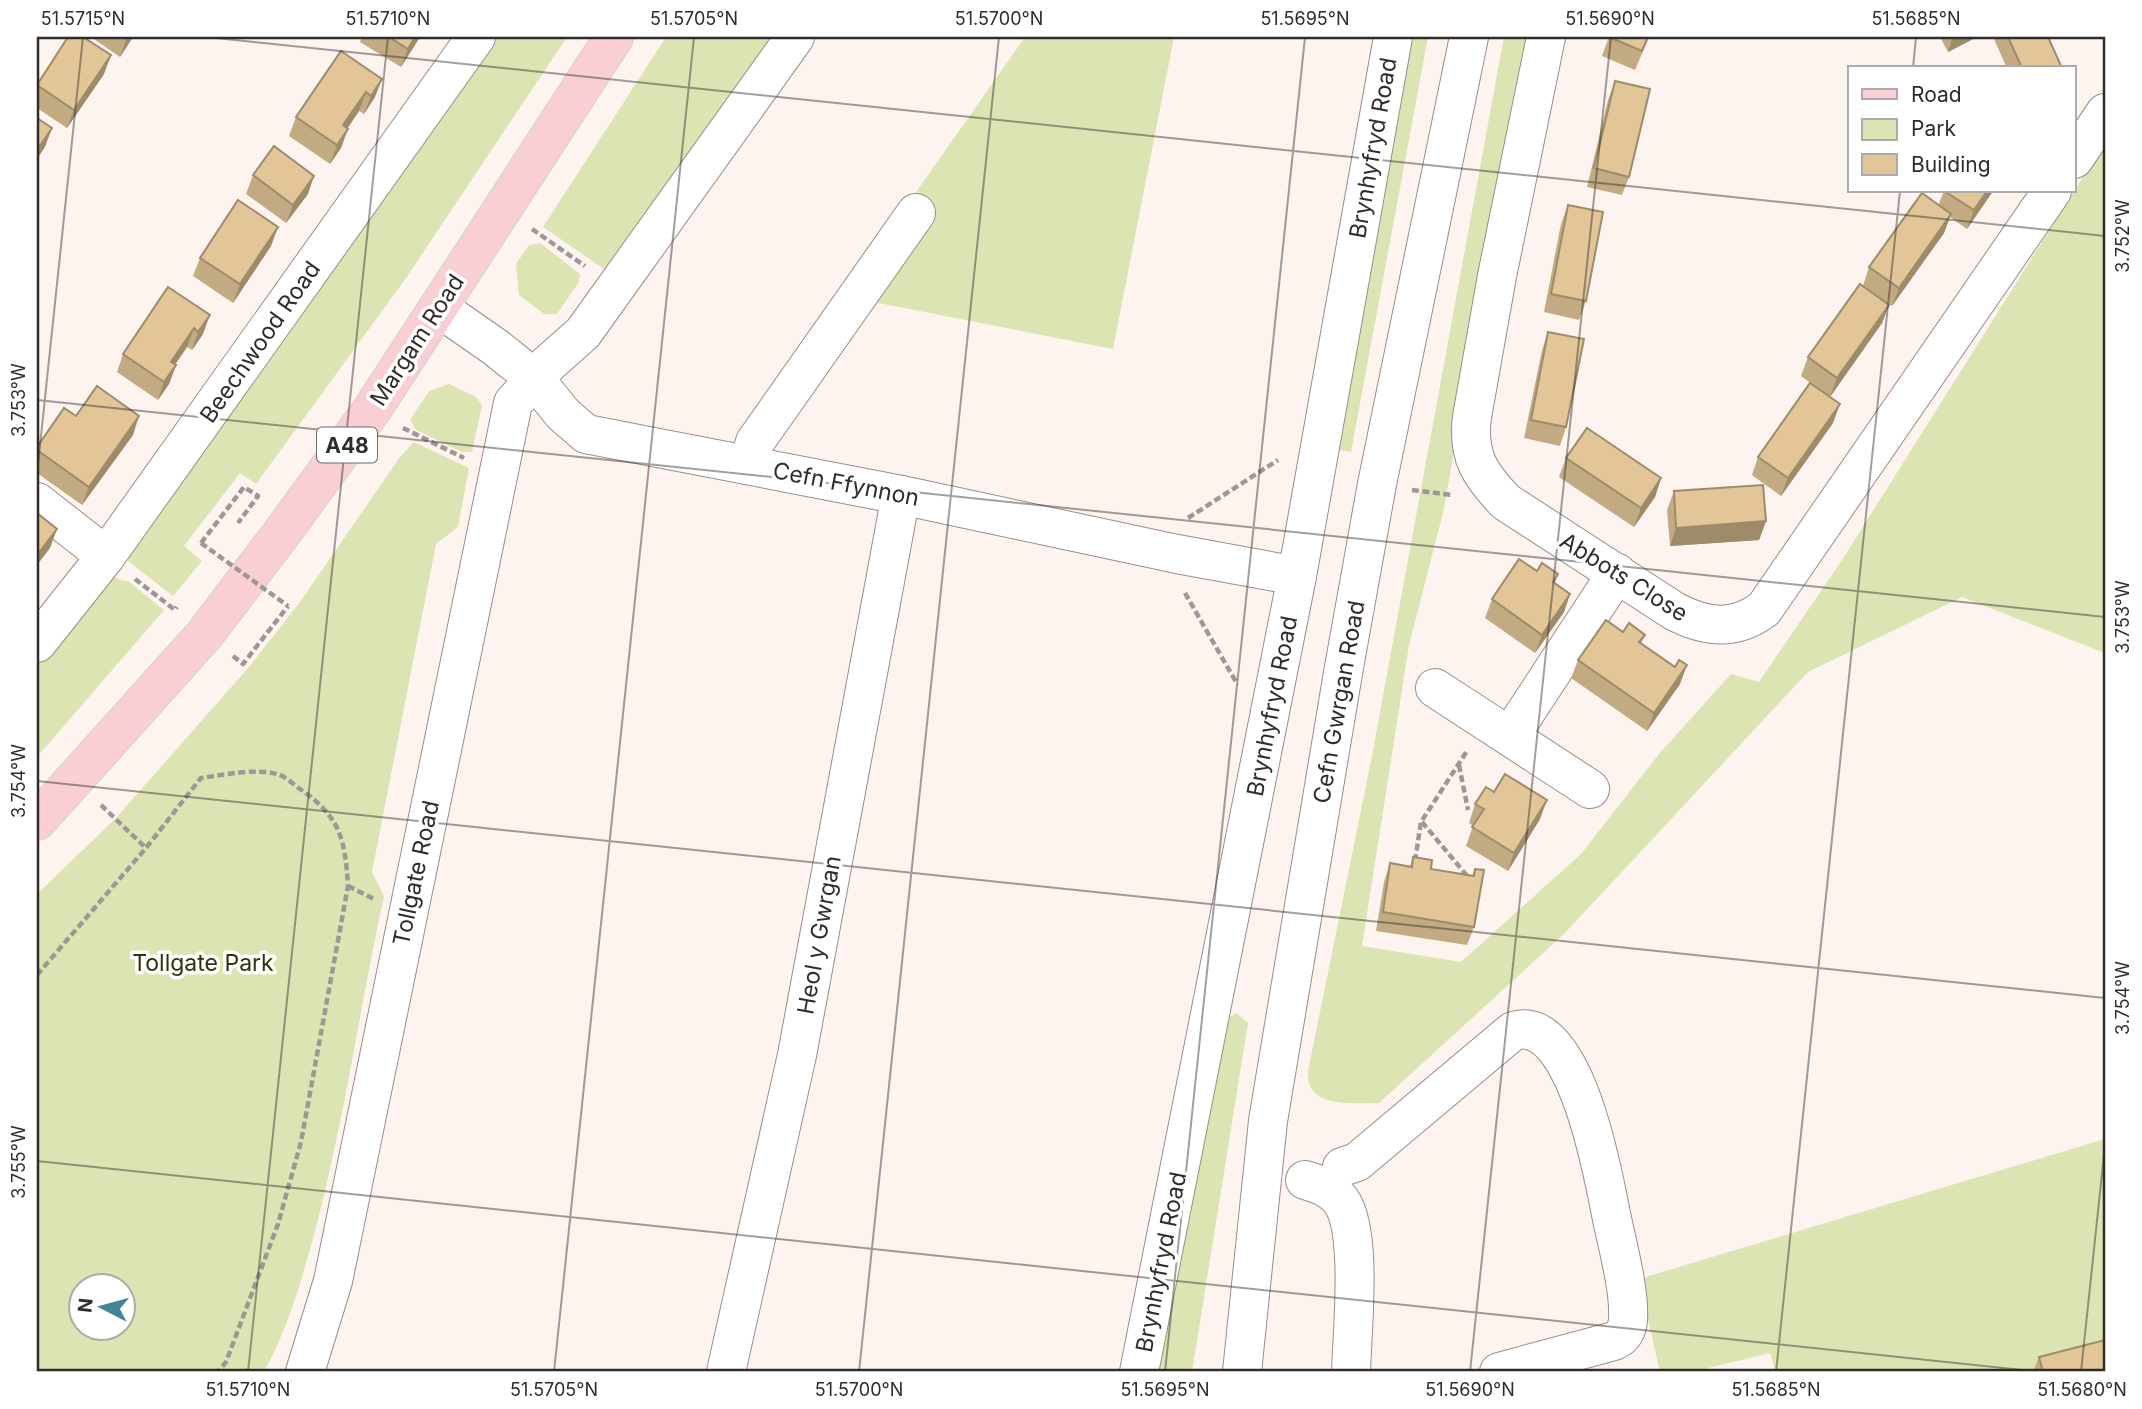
<svg xmlns="http://www.w3.org/2000/svg" width="2142" height="1409" viewBox="0 0 2142 1409" font-family="Inter,sans-serif">
  <style>
    .green { fill: #dde4b3; fill-rule: evenodd }
    .lines { fill: none; stroke-linecap: round; stroke-linejoin: round }
    .minor-casing { stroke: #9b8d87; stroke-width: 40 }
    .major-casing { stroke: #d2d1d0; stroke-width: 40 }
    .path { stroke: #9f9794; stroke-width: 4.5; stroke-dasharray: 7 3.5; stroke-linecap: butt }
    .minor { stroke: #fff; stroke-width: 38 }
    .major { stroke: #facfd4; stroke-width: 38 }
    .path-bridge { stroke: #9f9794; stroke-width: 4.5; stroke-dasharray: 7 3.5; stroke-linecap: butt }
    .wall { fill: #c2aa83 }
    .shaded-wall { fill: #9e8b6a }
    .building { fill: #e2c698; stroke: #9e8b6a; stroke-width: 2 }
    .ticks { fill: none; stroke: #312c29; stroke-width: 2; stroke-opacity: 0.45 }
    .labels { text-anchor: middle; dominant-baseline: central; stroke-width: 7; stroke-linejoin: round; paint-order: stroke }
    .shield { fill: #fff; stroke: #6f6b69; stroke-width: 2 }
    .shield-label { font-size: 21px; font-weight: bold; fill: #312c29 }
    .street-label { font-size: 23px; fill: #312c29; stroke: #fff }
    .park-label { font-size: 23px; fill: #30330b; stroke: #fff }
    .neatline { fill: none; stroke: #312c29; stroke-width: 2.5 }
    .ticks-label { font-size: 18px; text-anchor: middle; fill: #312c29 }
  </style>
  <rect width="100%" height="100%" fill="#fdf3ef"/>
  <!-- green -->
  <g class="green">
    <polygon points="495,37 567,37 406,278 256,484 240,473 184,546 202,561 173,596 123,557"/>
    <polygon points="666,37 776,37 607,271 543,227"/>
    <polygon points="1025,37 1174,37 1113,349 843,296"/>
    <polygon points="1408,37 1428,37 1351,452 1334,449"/>
    <path d="M1504,37H1526L1444,509L1409,645L1362,946L1461,962L1581,854L1659,754L1731,674L1759,682L1842,560L2105,142V653L1962,597L1808,672L1564,934L1379,1103C1352,1103 1305,1109 1308,1071L1372,756Z"/>
    <polygon points="540,243 580,274 579,282 557,314 544,314 519,295 516,264 529,245"/>
    <polygon points="449,384 476,397 482,405 472,452 462,452 416,430 410,420 429,391"/>
    <path d="M414,442L469,468L458,527L436,544L372,872L384,896C359,1011 343,1129 312,1242C300,1286 286,1332 264,1372H37V894L115,819L249,667L300,602L400,457ZM122,1286V1328H80V1286Z"/>
    <polygon points="112,574 119,580 128,581 164,610 37,757 37,666"/>
    <polygon points="1236,1013 1248,1023 1192,1372 1152,1372 1227,1019"/>
    <polygon points="2105,1139 2105,1357 2034,1372 1776,1372 1770,1353 1692,1372 1660,1372 1639,1279"/>
  </g>
  <g class="lines">
    <!-- minor casing -->
    <g class="minor-casing">
      <g id="minor">
        <path d="M1546,37L1497,276L1472,417C1467,456 1480,475 1506,502L1674,611C1706,628 1735,631 1764,609L2052,191"/>
        <polyline points="2074,159 2105,113"/>
        <polyline points="439,308 495,347 534,378 563,414 586,434 901,495 1177,554 1297,576"/>
        <polyline points="748,465 755,442 916,213"/>
        <polyline points="37,502 106,556"/>
        <polyline points="37,643 106,556 476,37"/>
        <polyline points="1435,688 1590,789"/>
        <polyline points="1510,736 1617,573"/>
        <path d="M1342,1167L1357,1162L1513,1031C1575,1012 1603,1174 1611,1214C1617,1244 1630,1290 1628,1320C1627,1330 1623,1337 1614,1341L1499,1372"/>
        <path d="M1305,1180C1319,1184 1333,1189 1341,1201C1363,1231 1352,1333 1351,1372"/>
        <polyline points="305,1372 333,1281 513,403 548,364 583,333 795,37"/>
        <polyline points="726,1372 797,1055 901,495"/>
        <polyline points="1139,1372 1297,576 1393,37"/>
        <polyline points="1242,1372 1268,1121 1343,673 1377,484 1469,37"/>
      </g>
    </g>
    <!-- major casing -->
    <g class="major-casing">
      <polyline id="major" points="37,821 205,634 284,530 373,408 614,37"/>
    </g>
    <!-- path -->
    <g class="path">
      <polyline points="532,229 585,266"/>
      <polyline points="403,428 464,458"/>
      <polyline points="1412,490 1452,495"/>
      <polyline points="1188,518 1278,460"/>
      <polyline points="201,543 244,487 258,496 238,523"/>
      <polyline points="135,579 175,610 177,607"/>
      <polyline points="1185,593 1236,682"/>
      <polyline points="233,656 243,664 288,606"/>
      <polyline points="1459,765 1468,810"/>
      <polyline points="101,805 146,848"/>
      <polyline points="1422,822 1468,877"/>
      <polyline points="1415,861 1421,822 1467,751"/>
      <polyline points="348,886 374,899"/>
      <path d="M37,975L146,848L201,778C223,775 255,768 277,774C285,776 293,784 300,789C341,817 345,840 348,886L301,1142L278,1224L226,1362L218,1372"/>
    </g>
    <!-- minor -->
    <use href="#minor" class="minor"/>
    <!-- major -->
    <use href="#major" class="major"/>
    <!-- path-bridge -->
    <polyline class="path-bridge" points="201,543 288,606"/>
  </g>
  <!-- wall -->
  <g class="wall">
    <polygon points="91,37 133,37 120,57"/>
    <polygon points="362,37 420,37 401,67 360,42"/>
    <polygon points="1609,37 1649,37 1635,70 1602,56"/>
    <polygon points="1940,37 1977,37 1948,52"/>
    <polygon points="1993,37 2048,37 2062,68 2007,68"/>
    <polygon points="341,51 375,97 364,114 359,111 347,128 341,148 330,164 289,136 296,117"/>
    <polygon points="104,74 67,128 37,108 37,83"/>
    <polygon points="1615,81 1629,177 1622,195 1587,187 1608,100"/>
    <polygon points="253,175 308,194 286,223 246,194"/>
    <polygon points="1944,191 1993,191 1967,229 1950,217 1944,233 1892,306 1872,293 1889,305 1882,323 1830,397 1801,376 1808,357 1863,286 1869,267 1938,206"/>
    <polygon points="1568,205 1586,301 1579,320 1544,312 1561,224"/>
    <polygon points="271,246 233,303 193,276 200,258"/>
    <polygon points="168,287 203,334 192,350 187,347 175,365 176,365 169,384 158,400 117,372 123,354"/>
    <polygon points="1548,332 1566,427 1560,446 1524,438 1542,350"/>
    <polygon points="76,416 133,435 82,505 37,473 37,447"/>
    <polygon points="1833,423 1781,496 1752,475 1758,457"/>
    <polygon points="1566,458 1661,478 1655,497 1634,527 1559,477"/>
    <polygon points="1674,491 1766,521 1759,540 1670,546 1667,510"/>
    <polygon points="1537,571 1558,574 1555,583 1570,594 1564,612 1535,653 1485,618 1492,599"/>
    <polygon points="1623,632 1645,635 1641,644 1680,684 1647,731 1571,678 1578,660"/>
    <polygon points="1494,792 1540,819 1508,871 1466,846 1473,826 1469,823 1475,804"/>
    <polygon points="1413,857 1431,869 1472,876 1475,869 1474,927 1467,945 1376,931 1384,882 1390,863 1410,866"/>
    <polygon points="2039,1357 2105,1372 2033,1372"/>
  </g>
  <!-- shaded-wall -->
  <g class="shaded-wall">
    <polygon points="127,37 133,37 120,57"/>
    <polygon points="415,37 420,37 401,67 408,49"/>
    <polygon points="1953,37 1977,37 1948,52"/>
    <polygon points="111,55 104,74 67,128 74,110"/>
    <polygon points="382,79 375,97 364,114 371,96"/>
    <polygon points="366,92 359,111 337,144 343,125"/>
    <polygon points="52,128 45,147 37,159 37,150"/>
    <polygon points="348,129 341,148 330,164 337,145"/>
    <polygon points="314,176 308,194 286,223 293,205"/>
    <polygon points="1987,191 1993,191 1967,229 1974,210"/>
    <polygon points="1951,214 1944,233 1892,306 1899,288"/>
    <polygon points="278,227 271,246 233,303 240,284"/>
    <polygon points="1889,305 1882,323 1830,397 1837,378"/>
    <polygon points="210,315 203,334 192,350 198,332"/>
    <polygon points="194,328 187,347 164,380 171,362"/>
    <polygon points="176,365 169,384 158,400 164,382"/>
    <polygon points="1840,404 1833,423 1781,496 1788,478"/>
    <polygon points="139,416 133,435 82,505 89,487"/>
    <polygon points="1661,478 1655,497 1634,527 1641,508"/>
    <polygon points="1766,521 1759,540 1670,546 1676,528"/>
    <polygon points="57,529 50,548 37,565 37,555"/>
    <polygon points="1570,594 1564,612 1535,653 1542,635"/>
    <polygon points="1687,665 1680,684 1647,731 1654,713"/>
    <polygon points="1547,800 1540,819 1508,871 1514,853"/>
  </g>
  <!-- building -->
  <g class="building">
    <polygon points="68,37 83,37 111,55 74,110 37,85"/>
    <polygon points="389,37 415,37 408,49"/>
    <polygon points="1609,37 1648,37 1642,51"/>
    <polygon points="2008,37 2048,37 2062,68 2022,68"/>
    <polygon points="341,51 382,79 371,96 366,92 343,125 348,129 337,145 296,117"/>
    <polygon points="1615,81 1650,89 1629,177 1594,168"/>
    <polygon points="37,118 52,128 37,150"/>
    <polygon points="274,146 314,176 293,205 253,175"/>
    <polygon points="1944,191 1987,191 1974,210"/>
    <polygon points="1922,193 1951,214 1899,288 1869,267"/>
    <polygon points="238,200 278,227 240,284 200,258"/>
    <polygon points="1568,205 1603,212 1586,301 1551,294"/>
    <polygon points="1860,284 1889,305 1837,378 1808,357"/>
    <polygon points="168,287 210,315 198,332 194,328 171,362 176,365 164,382 123,354"/>
    <polygon points="1548,332 1584,339 1566,427 1531,420"/>
    <polygon points="1810,383 1840,404 1788,478 1758,457"/>
    <polygon points="97,386 139,416 89,487 37,450 37,447 64,408 76,416"/>
    <polygon points="1587,428 1661,478 1641,508 1566,458"/>
    <polygon points="1763,485 1766,521 1676,528 1674,491"/>
    <polygon points="37,513 57,529 37,555"/>
    <polygon points="1519,559 1537,571 1542,563 1558,574 1553,582 1570,594 1542,635 1492,599"/>
    <polygon points="1606,620 1623,632 1629,623 1645,635 1639,642 1675,667 1679,660 1687,665 1654,713 1578,660"/>
    <polygon points="1505,774 1547,800 1514,853 1472,827 1484,809 1475,804 1486,787 1494,792"/>
    <polygon points="1413,857 1432,860 1431,869 1474,876 1475,869 1484,870 1474,927 1383,912 1390,863 1412,867"/>
    <polygon points="2105,1340 2105,1372 2043,1372 2039,1357"/>
  </g>
  <!-- ticks -->
  <path class="ticks" d="M207,37L2105,236M1913,68L1916,37M37,400L2105,617M37,474L83,37M37,781L2105,998M37,1161L2042,1372M248,1372L388,37M554,1372L694,37M859,1372L999,37M1165,1372L1305,37M1470,1372L1611,37M1776,1372L1900,191M2081,1372L2105,1145"/>
  <g class="labels">
    <!-- shield labels -->
    <rect class="shield" x="317" y="427.5" width="60" height="35" rx="5"/>
    <g class="shield-label">
      <text x="347" y="445">A48</text>
    </g>
    <!-- street labels -->
    <g class="street-label">
      <text transform="translate(1373 148) rotate(-80)">Brynhyfryd Road</text>
      <text transform="translate(417 340) rotate(-57)">Margam Road</text>
      <text transform="translate(260 342) rotate(-55)">Beechwood Road</text>
      <text transform="translate(846 484) rotate(11)">Cefn Ffynnon</text>
      <text transform="translate(1624 577) rotate(32)">Abbots Close</text>
      <text transform="translate(1339 702) rotate(-80)">Cefn Gwrgan Road</text>
      <text transform="translate(1272 706) rotate(-79)">Brynhyfryd Road</text>
      <text transform="translate(416 873) rotate(-78)">Tollgate Road</text>
      <text transform="translate(819 935) rotate(-80)">Heol y Gwrgan</text>
      <text transform="translate(1161 1262) rotate(-79)">Brynhyfryd Road</text>
    </g>
    <!-- park labels -->
    <g class="park-label">
      <text x="203" y="963">Tollgate Park</text>
    </g>
  </g>
  <!-- border -->
  <rect width="2142" height="1409" fill="none" stroke="#ffffff" stroke-width="77"/>
  <!-- legend -->
  <rect x="1848" y="66" width="228" height="126" fill="#ffffff" stroke="#adaba9" stroke-width="2"/>
  <rect x="1862" y="89" width="35" height="10" fill="#facfd4" stroke="#adaba9" stroke-width="2"/>
  <text x="1911" y="102" font-size="21" fill="#312c29">Road</text>
  <rect x="1862" y="119" width="35" height="21" fill="#dde4b3" stroke="#adaba9" stroke-width="2"/>
  <text x="1911" y="136" font-size="21" fill="#312c29">Park</text>
  <rect x="1862" y="154" width="35" height="21" fill="#e2c698" stroke="#adaba9" stroke-width="2"/>
  <text x="1911" y="172" font-size="21" fill="#312c29">Building</text>
  <!-- north arrow -->
  <g transform="translate(102 1307) rotate(276)"><circle r="33" fill="#ffffff" stroke="#adaba9" stroke-width="2"/>
  <path d="M0-5L12 26L0 18L-12 26Z" fill="#428496"/>
  <text y="-10" font-size="19" font-weight="bold" text-anchor="middle" fill="#312c29">N</text>
  </g>
  <rect x="38" y="38" width="2066" height="1332" class="neatline"/>
  <g class="ticks-label">
    <text x="83" y="25">51.5715°N</text>
    <text x="388" y="25">51.5710°N</text>
    <text x="694" y="25">51.5705°N</text>
    <text x="999" y="25">51.5700°N</text>
    <text x="1305" y="25">51.5695°N</text>
    <text x="1610" y="25">51.5690°N</text>
    <text x="1916" y="25">51.5685°N</text>
    <text transform="translate(2123 236) rotate(-90)" y="6">3.752°W</text>
    <text transform="translate(19 400) rotate(-90)" y="6">3.753°W</text>
    <text transform="translate(2123 617) rotate(-90)" y="6">3.753°W</text>
    <text transform="translate(19 781) rotate(-90)" y="6">3.754°W</text>
    <text transform="translate(2123 998) rotate(-90)" y="6">3.754°W</text>
    <text transform="translate(19 1162) rotate(-90)" y="6">3.755°W</text>
    <text x="248" y="1396">51.5710°N</text>
    <text x="554" y="1396">51.5705°N</text>
    <text x="859" y="1396">51.5700°N</text>
    <text x="1165" y="1396">51.5695°N</text>
    <text x="1470" y="1396">51.5690°N</text>
    <text x="1776" y="1396">51.5685°N</text>
    <text x="2082" y="1396">51.5680°N</text>
  </g>
</svg>
